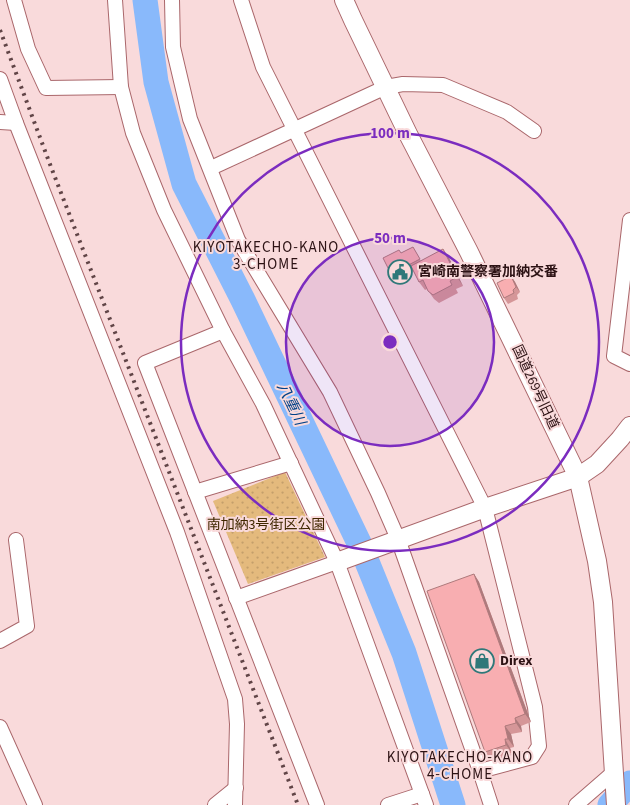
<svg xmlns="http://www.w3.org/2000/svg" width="630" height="805" viewBox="0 0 630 805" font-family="'Source Sans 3','Noto Sans JP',sans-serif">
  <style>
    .green { fill: url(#green-dots) }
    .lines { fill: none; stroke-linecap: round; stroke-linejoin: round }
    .river { stroke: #89b9fb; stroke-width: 25 }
    .minor-casing { stroke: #aa676b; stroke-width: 16 }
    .tertiary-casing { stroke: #aa676b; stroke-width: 20 }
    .minor { stroke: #fff; stroke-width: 14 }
    .tertiary { stroke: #fff; stroke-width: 18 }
    .rail { stroke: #614547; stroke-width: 4; stroke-dasharray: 2.5 5; stroke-linecap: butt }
    .wall { fill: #d59698 }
    .shaded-wall { fill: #ae7a7c }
    .building { fill: #f8aeb1; stroke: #ae7a7c }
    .ring { fill: none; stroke: #7b2cbf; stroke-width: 2.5 }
    .labels { text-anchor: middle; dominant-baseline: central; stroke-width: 4; stroke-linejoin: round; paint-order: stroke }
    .poi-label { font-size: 14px; font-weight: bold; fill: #2c1214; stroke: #f9dadb; text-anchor: start }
    .street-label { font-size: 14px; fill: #2c1214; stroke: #f9dadb }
    .park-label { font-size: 14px; fill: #402800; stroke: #f9dadb }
    .neighbourhood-label { font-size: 15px; letter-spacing: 1px; fill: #2c1214; stroke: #f9dadb }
    .water-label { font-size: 15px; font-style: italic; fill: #014188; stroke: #f9dadb }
    .centre { fill: #7b2cbf; stroke: #f9dadb; stroke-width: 2.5 }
    .ring-label { font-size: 15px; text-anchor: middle; font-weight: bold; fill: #7b2cbf; stroke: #f9dadb; stroke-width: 4; stroke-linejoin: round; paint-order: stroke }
  </style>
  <defs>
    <pattern id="green-dots" width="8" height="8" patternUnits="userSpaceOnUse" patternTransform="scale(1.25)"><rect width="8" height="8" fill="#e4ba7d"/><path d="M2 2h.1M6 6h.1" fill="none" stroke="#c49f6b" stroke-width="1.8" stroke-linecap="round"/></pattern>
  </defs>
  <rect width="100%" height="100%" fill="#f9dadb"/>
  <!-- green -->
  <polygon class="green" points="285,472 325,557 248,584 213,501"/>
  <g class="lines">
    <!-- river -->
    <g class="river">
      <polyline points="145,0 156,82 184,184 243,300 361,547 404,653 453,805"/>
      <polyline points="610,805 630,783"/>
    </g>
    <!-- minor casing -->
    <g class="minor-casing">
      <g id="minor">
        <polyline points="14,0 28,49 46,88 121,87"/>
        <polyline points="115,0 121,87 133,133 164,210 223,331 263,404 337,562 426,805"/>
        <polyline points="172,0 173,47 190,119 238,240 330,392 378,493 398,539 480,771 491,805"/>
        <polyline points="241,0 263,67 485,508 535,707 539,746 532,757 480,771"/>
        <polyline points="0,79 16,123 177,532 235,699 237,724 235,805"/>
        <polyline points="0,122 16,123"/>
        <polyline points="211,168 386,87 403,84 443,85 507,112 534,131"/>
        <polyline points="630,220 614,356 630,364"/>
        <polyline points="223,331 145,363 317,805"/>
        <polyline points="195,492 291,463"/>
        <polyline points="236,598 337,562"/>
        <polyline points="0,641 27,626 16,540"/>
        <polyline points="0,727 35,805"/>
        <polyline points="215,805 236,788"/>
        <polyline points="388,805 422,794"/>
        <polyline points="576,805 614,772"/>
      </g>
    </g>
    <!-- tertiary casing -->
    <g class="tertiary-casing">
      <g id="tertiary">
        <polyline points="344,0 353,20 408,134 469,252 578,477 597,561 603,602 616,805"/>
        <polyline points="337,562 485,508 578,477 597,464 620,439 630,426"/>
      </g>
    </g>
    <!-- minor -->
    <use href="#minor" class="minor"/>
    <!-- tertiary -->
    <use href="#tertiary" class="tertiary"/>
    <!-- rail -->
    <polyline class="rail" points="0,30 51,167 298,805"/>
  </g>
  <!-- wall -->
  <g class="wall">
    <polygon points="413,247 421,261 443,249 449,258 463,286 456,289 458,293 439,303 434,299 427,289 425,290 419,282 413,271 395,280 391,274 401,253"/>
    <polygon points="511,276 515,282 520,292 517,295 518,299 508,304 504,298"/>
    <polygon points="474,574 479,582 531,722 521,726 522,732 511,734 514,747 510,748 512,753 491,761 485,752"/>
  </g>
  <!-- shaded-wall -->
  <g class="shaded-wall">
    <polygon points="443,249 449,258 463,286 457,277"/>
    <polygon points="511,276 515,282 520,292 516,287"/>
    <polygon points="474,574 479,582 531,722 525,714"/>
    <polygon points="515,718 521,726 522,732 516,723"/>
    <polygon points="505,726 511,734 514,747 508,739"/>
    <polygon points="505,739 510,748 512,753 506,745"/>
  </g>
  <!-- building -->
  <g class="building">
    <polygon points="413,247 420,259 391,274 383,258 399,250 401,253"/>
    <polygon points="443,249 457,277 450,281 452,285 433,295 428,291 423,280 419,282 411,266"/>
    <polygon points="511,276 516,287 513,290 514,293 504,298 497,283"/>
    <polygon points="474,574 525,714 515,718 516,723 505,726 508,739 505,739 506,745 485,752 427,591"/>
  </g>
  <!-- distance rings -->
  <circle cx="390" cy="342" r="104" fill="#7b2cbf" fill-opacity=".12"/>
  <g class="ring">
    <circle cx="390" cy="342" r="104"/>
    <circle cx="390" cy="342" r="209"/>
  </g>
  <!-- icons -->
  <defs>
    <g id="civic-ring" transform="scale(1.25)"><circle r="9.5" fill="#f9dadb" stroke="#2f7879" stroke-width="1.5"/><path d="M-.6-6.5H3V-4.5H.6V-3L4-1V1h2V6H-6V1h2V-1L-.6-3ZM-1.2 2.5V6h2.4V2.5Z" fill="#2f7879"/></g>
    <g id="shop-ring" transform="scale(1.25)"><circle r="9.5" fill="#f9dadb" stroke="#2f7879" stroke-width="1.5"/><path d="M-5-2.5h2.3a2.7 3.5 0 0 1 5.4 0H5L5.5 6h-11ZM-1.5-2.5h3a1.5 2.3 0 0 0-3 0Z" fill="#2f7879"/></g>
  </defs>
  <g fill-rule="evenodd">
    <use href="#civic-ring" x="400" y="272"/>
    <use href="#shop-ring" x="482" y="661"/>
  </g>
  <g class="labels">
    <!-- poi labels -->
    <g class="poi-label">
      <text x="418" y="272">宮崎南警察署加納交番</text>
      <text x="500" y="661">Direx</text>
    </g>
    <!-- street labels -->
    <g class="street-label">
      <text transform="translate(535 387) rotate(65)">国道269号旧道</text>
    </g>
    <!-- park labels -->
    <g class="park-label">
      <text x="266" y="525">南加納3号街区公園</text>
    </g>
    <!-- neighbourhood labels -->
    <g class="neighbourhood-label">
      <text x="266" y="247">KIYOTAKECHO-KANO<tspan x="266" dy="17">3-CHOME</tspan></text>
      <text x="460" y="757">KIYOTAKECHO-KANO<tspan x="460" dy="17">4-CHOME</tspan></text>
    </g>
    <!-- water labels -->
    <g class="water-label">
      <text transform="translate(291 404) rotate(64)">八重川</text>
    </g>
  </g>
  <circle cx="390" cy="342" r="8" class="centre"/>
  <g class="ring-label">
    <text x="390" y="138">100 m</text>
    <text x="390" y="243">50 m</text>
  </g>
</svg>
